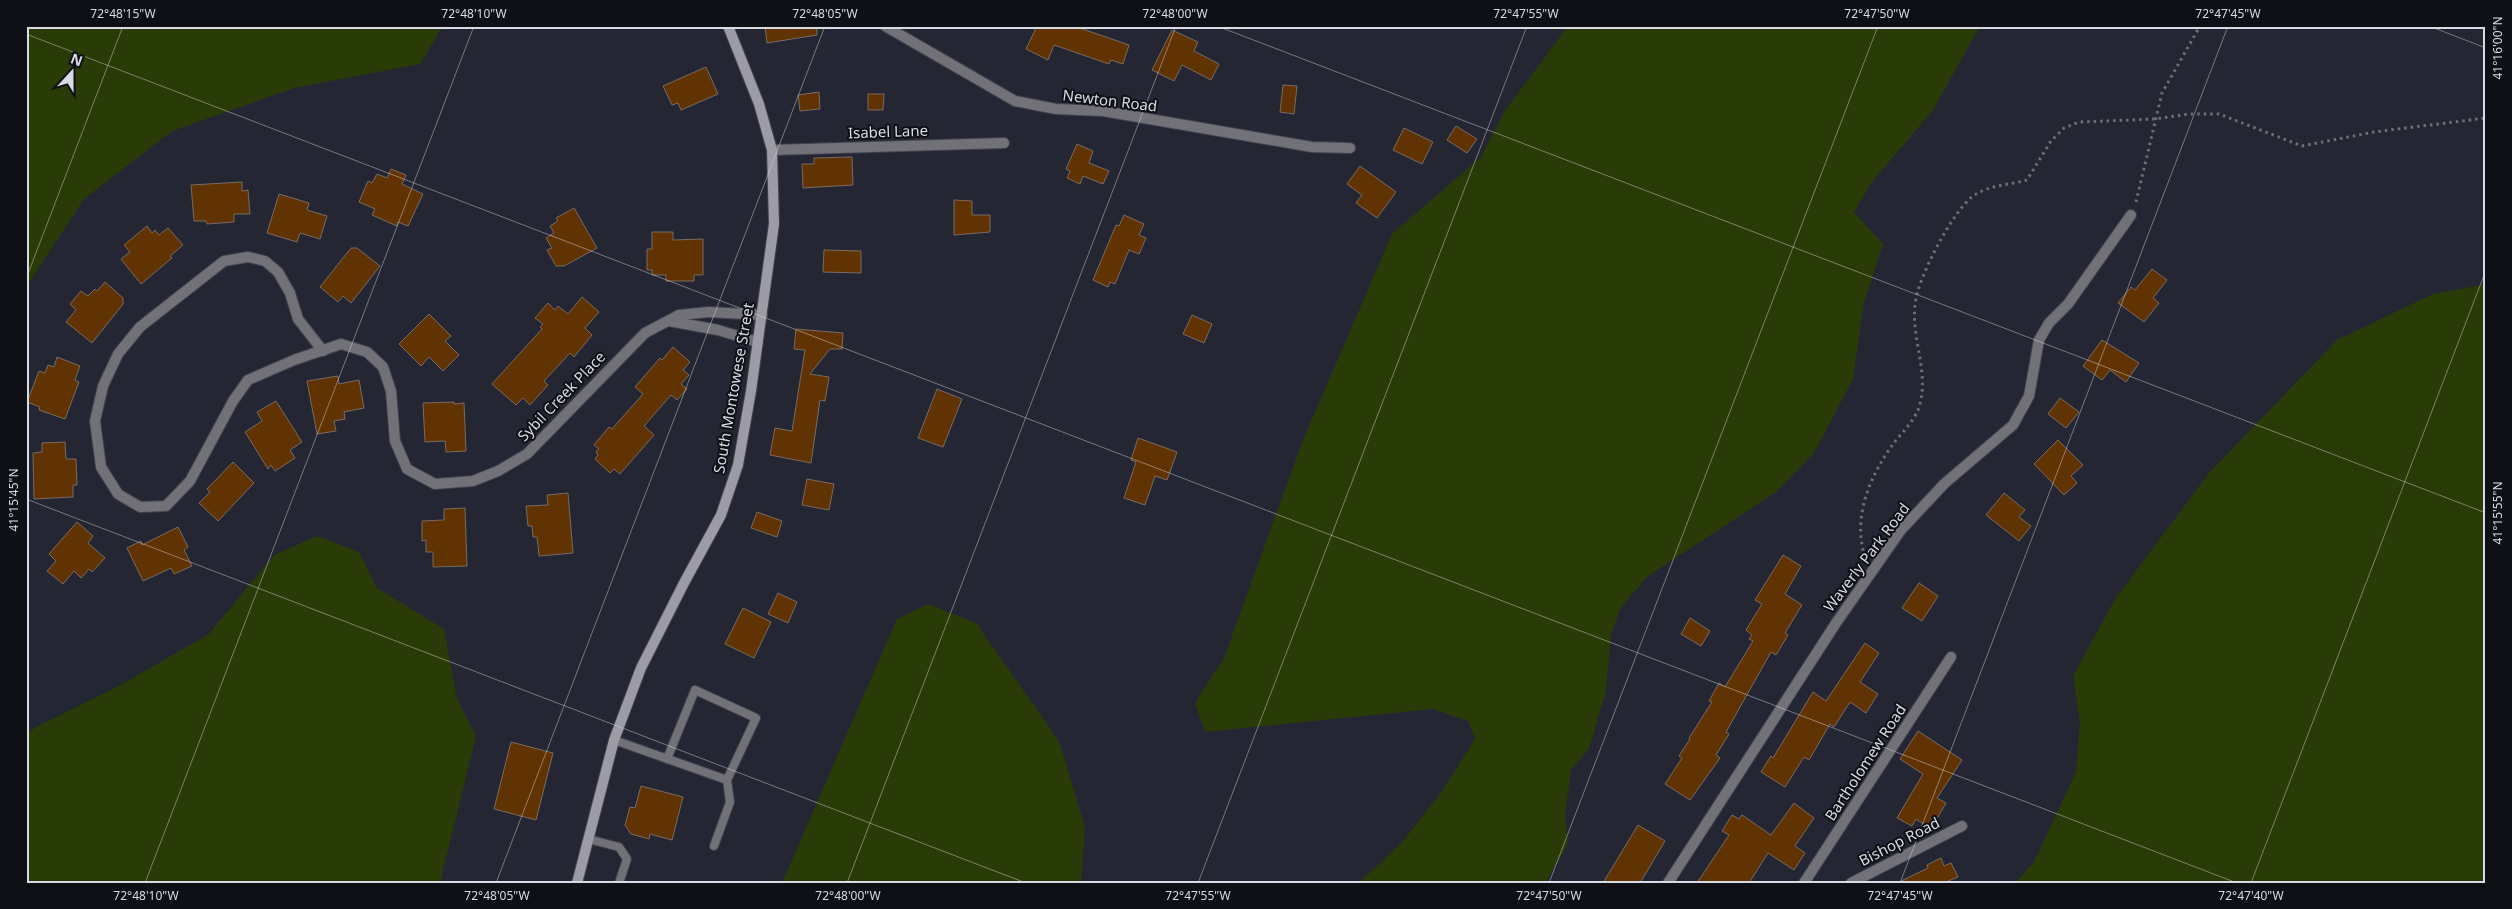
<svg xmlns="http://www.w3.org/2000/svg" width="2512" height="909" viewBox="0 0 2512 909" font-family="'Noto Sans',sans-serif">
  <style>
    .green { fill: #293c07 }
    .building { fill: #623302; stroke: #796b61 }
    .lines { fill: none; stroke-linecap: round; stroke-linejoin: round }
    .lane-casing { stroke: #41444f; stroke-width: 10 }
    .street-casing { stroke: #41444f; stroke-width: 12 }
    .secondary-casing { stroke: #41444f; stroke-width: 12 }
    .path { stroke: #6c6f7a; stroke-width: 3; stroke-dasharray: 2.5 4; stroke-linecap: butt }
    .lane { stroke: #727178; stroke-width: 8 }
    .street { stroke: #727178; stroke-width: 10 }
    .secondary { stroke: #9c9ba6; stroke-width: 10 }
    .ticks { fill: none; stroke: #d9dbe4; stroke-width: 1; stroke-opacity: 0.45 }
    .labels { text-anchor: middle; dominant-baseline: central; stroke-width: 4; stroke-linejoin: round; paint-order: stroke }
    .street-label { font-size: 15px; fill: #d9dbe4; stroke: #0f1016 }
    .neatline { fill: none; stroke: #d9dbe4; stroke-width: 2 }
    .ticks-label { font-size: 12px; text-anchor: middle; fill: #d9dbe4 }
  </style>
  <rect width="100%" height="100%" fill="#242733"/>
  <!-- green -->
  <g class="green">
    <polygon points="26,26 443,26 420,64 294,88 172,131 84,199 26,287"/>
    <polygon points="1568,26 1980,26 1933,110 1872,182 1854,212 1883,244 1864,303 1853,379 1814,453 1776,492 1648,576 1621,607 1611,634 1606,691 1589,749 1571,770 1565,816 1568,844 1546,882 1359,883 1403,841 1440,794 1475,739 1468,721 1433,709 1205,732 1195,703 1224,658 1303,440 1392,234 1481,157 1504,112"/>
    <polygon points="2486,284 2486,883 2015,883 2034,862 2076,772 2080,722 2073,676 2115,599 2209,473 2337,340 2433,294"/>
    <polygon points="317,536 359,552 377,588 444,629 457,699 476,736 440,883 26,883 26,734 38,726 119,686 209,634 274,555"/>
    <polygon points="928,604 976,623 1059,741 1085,827 1081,883 782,883 897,619"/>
  </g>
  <!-- building -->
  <g class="building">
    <polygon points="765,26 817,26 817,35 767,43"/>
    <polygon points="1037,26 1074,26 1129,45 1123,64 1111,60 1109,64 1054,45 1048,60 1026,49"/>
    <polygon points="1172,30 1198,42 1194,51 1219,64 1211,80 1182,65 1174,81 1152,70"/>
    <polygon points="706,67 718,94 681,110 678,103 672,105 663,86"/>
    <polygon points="1283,85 1297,86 1294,114 1280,112"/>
    <polygon points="819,92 820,109 800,111 798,95"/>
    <polygon points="868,94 884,94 883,110 868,110"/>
    <polygon points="1456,126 1477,139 1467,153 1447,140"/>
    <polygon points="1404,128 1433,142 1422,164 1393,150"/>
    <polygon points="1077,144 1093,151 1089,163 1109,171 1103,184 1083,176 1080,184 1067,178 1070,171 1066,169"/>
    <polygon points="852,157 853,185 803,188 802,164 814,164 814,158"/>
    <polygon points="1360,166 1396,192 1377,218 1356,203 1362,195 1347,184"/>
    <polygon points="391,169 406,175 402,184 423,194 408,226 398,222 397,226 372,215 375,209 359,202 368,181 372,183 377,174 387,178"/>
    <polygon points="242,182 242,191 248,190 250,214 234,214 234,222 207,224 206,221 194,221 191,185"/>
    <polygon points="279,194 309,203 307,210 327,216 320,239 300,233 297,242 267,233"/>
    <polygon points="954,200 972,201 972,215 990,215 990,232 954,235"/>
    <polygon points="574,208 597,248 564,266 556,266 547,250 552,248 546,238 554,233 550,226 558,221 556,218"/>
    <polygon points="1124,215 1144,224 1139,235 1146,238 1139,254 1129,250 1115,284 1110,282 1108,287 1093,280 1116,225 1119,226"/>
    <polygon points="147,226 152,233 155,230 159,235 168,228 183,245 170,256 172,258 141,284 121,259 130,252 124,245"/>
    <polygon points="652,232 673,232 673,240 703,239 703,275 694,275 694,281 666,281 666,275 652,275 652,270 647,270 647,249 652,249"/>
    <polygon points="351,248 357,248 380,266 351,303 343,296 338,302 320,287"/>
    <polygon points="824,250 861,251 861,273 823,272"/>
    <polygon points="2152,269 2167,280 2153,298 2159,303 2144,322 2118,303 2131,287 2135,290"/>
    <polygon points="105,282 123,298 123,304 92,343 66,322 76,310 70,304 81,291 88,296 95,289 97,291"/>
    <polygon points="582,297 599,312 585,328 592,335 574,357 570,353 544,381 548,385 530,405 523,398 516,405 492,384 542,329 540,327 543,324 535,318 548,303 555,310 558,306 568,314"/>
    <polygon points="429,314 451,336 445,341 459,355 443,371 429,357 421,366 399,344"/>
    <polygon points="1192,315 1212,324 1204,343 1183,334"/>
    <polygon points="796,329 843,333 842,349 830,349 810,374 829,377 825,401 820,400 811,463 770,455 775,428 792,431 805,350 794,349"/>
    <polygon points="2102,340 2139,363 2126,382 2110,370 2102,380 2083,366"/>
    <polygon points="673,347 690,362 683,370 689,375 681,384 687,389 677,400 671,395 644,426 654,435 620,474 614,469 610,473 595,459 598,455 596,452 599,449 594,445 609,427 612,429 643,394 635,387 660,358 662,360"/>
    <polygon points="57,357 80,366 75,380 79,382 65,419 39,410 40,407 27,402 39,371 45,373 48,365 54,367"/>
    <polygon points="338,376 339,384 359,380 364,408 344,412 345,419 334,421 336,431 317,434 307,381"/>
    <polygon points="937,389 962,399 943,447 918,438"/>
    <polygon points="2060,398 2079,412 2066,428 2048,414"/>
    <polygon points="276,401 302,442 290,450 295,458 275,471 271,465 268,469 245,432 262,421 257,412"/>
    <polygon points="454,402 454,404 464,403 466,451 446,452 445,441 425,442 423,403"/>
    <polygon points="1138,438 1177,452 1167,480 1155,476 1145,505 1124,498 1136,462 1131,460"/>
    <polygon points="2058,440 2083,465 2071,476 2077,483 2064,495 2034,464"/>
    <polygon points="65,442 66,459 76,459 77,485 73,485 73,497 34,499 33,453 42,452 42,443"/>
    <polygon points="233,462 254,483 218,521 199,503 210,492 207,489"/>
    <polygon points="807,479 834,484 829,510 802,505"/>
    <polygon points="568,493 573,553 539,556 537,537 533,537 532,526 528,526 526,506 548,505 547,495"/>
    <polygon points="2004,493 2025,510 2019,517 2031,526 2019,541 1986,515"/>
    <polygon points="465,508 467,566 433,567 433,552 426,552 426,540 422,541 422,521 444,520 444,509"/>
    <polygon points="757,512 782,521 777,537 751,528"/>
    <polygon points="77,522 93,536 88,543 105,558 92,572 89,569 81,578 74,571 63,584 47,571 56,561 49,554"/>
    <polygon points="178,527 188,547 184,550 192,566 174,574 171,568 143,581 127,548 141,541 142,545"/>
    <polygon points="1783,555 1801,566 1785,594 1802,605 1785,633 1788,635 1776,655 1771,652 1726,732 1729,734 1716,755 1720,758 1690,800 1665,784 1682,758 1679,756 1690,739 1689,738 1712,702 1709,701 1719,683 1725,687 1753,641 1749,639 1752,635 1746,630 1762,604 1755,600"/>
    <polygon points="1919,583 1938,596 1922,621 1902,608"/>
    <polygon points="778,593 797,602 788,623 768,614"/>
    <polygon points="743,608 771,622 754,658 725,644"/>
    <polygon points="1690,618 1710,631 1701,646 1681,634"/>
    <polygon points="1865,643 1879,653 1860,682 1878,694 1866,713 1850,702 1834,727 1830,724 1809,760 1804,757 1785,787 1761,772 1771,756 1773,758 1813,692 1826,701"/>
    <polygon points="1918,731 1962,760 1937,798 1946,803 1931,829 1916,819 1912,826 1897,818 1923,774 1900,759"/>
    <polygon points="511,742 553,753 536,820 494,809"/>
    <polygon points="641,786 683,797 672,840 650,834 649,839 631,834 625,825 630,807 635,808"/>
    <polygon points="1794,803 1814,818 1795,846 1805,853 1794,870 1768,853 1749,883 1697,883 1729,835 1722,831 1732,815 1739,819 1742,815 1771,835"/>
    <polygon points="1638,825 1665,841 1640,883 1603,883"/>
    <polygon points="1941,858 1944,866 1951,863 1958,877 1943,883 1897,883 1928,868 1927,865"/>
  </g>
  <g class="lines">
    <!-- lane casing -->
    <g class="lane-casing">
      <g id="lane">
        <polyline points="614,740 727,780 756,718 695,690 667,759"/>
        <polyline points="588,839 619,847 627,859 619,883"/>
        <polyline points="714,846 730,802 727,780"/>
      </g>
    </g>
    <!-- street casing -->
    <g class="street-casing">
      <g id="street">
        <polyline points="885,26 1015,101 1056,109 1103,111 1312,147 1350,148"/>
        <polyline points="772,150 1004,143"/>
        <polyline points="669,321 718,330 758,342"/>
        <polyline points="323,351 298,319 290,293 278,272 265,261 248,257 224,261 140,327 118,354 103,386 95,421 101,467 118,494 140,507 166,506 190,481 233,401 248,380 294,360 341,344 367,352 383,367 391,391 395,441 407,469 435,484 473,481 498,471 527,454 645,333 679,315 709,312 762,315"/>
        <polyline points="1668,883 1836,623 1901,530 1944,484 2013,425 2029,396 2039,340 2049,323 2068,304 2131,215"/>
        <polyline points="1804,883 1951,657"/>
        <polyline points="1851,883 1962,826"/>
      </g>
    </g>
    <!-- secondary casing -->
    <g class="secondary-casing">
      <polyline id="secondary" points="577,883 614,740 641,668 684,583 721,515 738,465 751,391 774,224 772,150 759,104 728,26"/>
    </g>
    <!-- path -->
    <g class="path">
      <polyline points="2136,202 2162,93 2200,26"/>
      <path d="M1865,557C1852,517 1870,476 1893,444C1901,434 1913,422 1918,410C1931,375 1911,341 1915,305C1917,279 1952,212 1973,196C1988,185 2010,185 2027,180L2051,141L2064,128L2079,122L2155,119L2189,114H2219L2302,146L2374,132L2486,118"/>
    </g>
    <!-- lane -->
    <use href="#lane" class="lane"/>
    <!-- street -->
    <use href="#street" class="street"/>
    <!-- secondary -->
    <use href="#secondary" class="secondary"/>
  </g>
  <!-- ticks -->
  <path class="ticks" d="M1217,26L2486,513M2429,26L2486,48M26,34L2237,883M26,279L123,26M26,499L1026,883M145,883L474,26M496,883L825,26M847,883L1176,26M1198,883L1527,26M1549,883L1878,26M1900,883L2228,26M2251,883L2486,270"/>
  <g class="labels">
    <!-- street labels -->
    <g class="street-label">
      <text transform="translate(1110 100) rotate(7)">Newton Road</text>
      <text transform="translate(888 131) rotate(-2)">Isabel Lane</text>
      <text transform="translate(733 388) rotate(-80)">South Montowese Street</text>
      <text transform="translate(561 396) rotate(-46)">Sybil Creek Place</text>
      <text transform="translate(1866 557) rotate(-53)">Waverly Park Road</text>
      <text transform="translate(1865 762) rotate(-57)">Bartholomew Road</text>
      <text transform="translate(1899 841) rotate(-27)">Bishop Road</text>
    </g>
  </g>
  <!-- border -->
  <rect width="2512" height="909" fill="none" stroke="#0f1016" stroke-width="55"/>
  <!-- north arrow -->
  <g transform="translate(72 72) rotate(21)" stroke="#0f1016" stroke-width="4" paint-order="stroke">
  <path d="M0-4L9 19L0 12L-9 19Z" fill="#d9dbe4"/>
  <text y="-8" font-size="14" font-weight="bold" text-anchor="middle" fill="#d9dbe4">N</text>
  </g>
  <rect x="28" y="28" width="2456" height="854" class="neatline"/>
  <g class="ticks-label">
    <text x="123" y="18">72°48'15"W</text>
    <text x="474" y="18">72°48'10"W</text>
    <text x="825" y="18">72°48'05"W</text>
    <text x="1175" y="18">72°48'00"W</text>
    <text x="1526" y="18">72°47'55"W</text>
    <text x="1877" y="18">72°47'50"W</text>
    <text x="2228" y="18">72°47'45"W</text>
    <text transform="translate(2498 48) rotate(-90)" y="4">41°16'00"N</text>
    <text transform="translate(14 500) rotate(-90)" y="4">41°15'45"N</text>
    <text transform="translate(2498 513) rotate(-90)" y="4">41°15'55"N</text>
    <text x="146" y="900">72°48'10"W</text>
    <text x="497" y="900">72°48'05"W</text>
    <text x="848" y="900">72°48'00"W</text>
    <text x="1198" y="900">72°47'55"W</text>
    <text x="1549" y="900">72°47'50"W</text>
    <text x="1900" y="900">72°47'45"W</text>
    <text x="2251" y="900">72°47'40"W</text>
  </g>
</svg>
